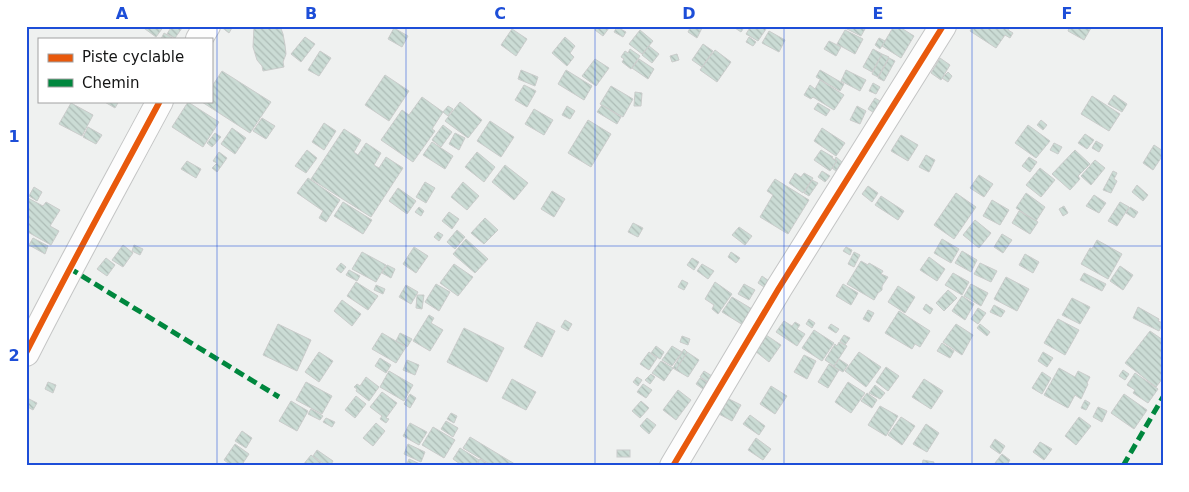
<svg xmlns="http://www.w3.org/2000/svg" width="1189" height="492" viewBox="0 0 1189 492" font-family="'DejaVu Sans',sans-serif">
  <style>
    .building { fill: url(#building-back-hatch); stroke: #cacccb }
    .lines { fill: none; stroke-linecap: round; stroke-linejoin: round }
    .minor-casing { stroke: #c4c5c5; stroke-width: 28 }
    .minor { stroke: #fdfdfd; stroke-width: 26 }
    .quiet { stroke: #00873e; stroke-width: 5; stroke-dasharray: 10 5; stroke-linecap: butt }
    .cycleway-casing { stroke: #fff; stroke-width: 9 }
    .cycleway { stroke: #e8590c; stroke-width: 6 }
    .grid { fill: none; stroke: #1d4ed8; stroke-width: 1; stroke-opacity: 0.55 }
    .neatline { fill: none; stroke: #1d4ed8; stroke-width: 2 }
    .grid-label { font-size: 16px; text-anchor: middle; font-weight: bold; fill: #1d4ed8 }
  </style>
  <defs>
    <pattern id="building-back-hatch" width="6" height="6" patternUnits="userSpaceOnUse" patternTransform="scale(1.25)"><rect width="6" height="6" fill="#cbdcd5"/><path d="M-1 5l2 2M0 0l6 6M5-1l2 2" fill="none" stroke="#adbcb6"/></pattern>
  </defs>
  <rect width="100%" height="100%" fill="#eff1f0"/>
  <!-- building -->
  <g class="building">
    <polygon points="141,26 164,26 156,37"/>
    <polygon points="172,26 182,28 175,38 167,34"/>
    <polygon points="220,26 233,26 229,33"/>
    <polygon points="258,26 280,26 283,34 285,45 286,54 283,62 284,67 263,71 262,66 257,60 253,47 254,27"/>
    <polygon points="598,26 607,26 609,28 603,36 595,30"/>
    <polygon points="691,26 702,28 697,38 688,32"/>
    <polygon points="732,26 745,26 741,32"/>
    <polygon points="751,26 768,26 758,41 746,34"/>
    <polygon points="847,26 860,26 865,29 861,36 845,28"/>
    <polygon points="894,26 898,26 914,36 901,58 882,46"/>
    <polygon points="973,26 1010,26 1008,30 1013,33 1010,38 1005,35 996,48 970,31"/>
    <polygon points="1070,26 1087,26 1091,28 1084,40 1068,31"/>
    <polygon points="617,27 626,32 623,37 614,32"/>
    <polygon points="394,28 408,36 402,47 388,39"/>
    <polygon points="512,29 527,39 516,56 501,45"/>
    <polygon points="640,30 653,41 642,54 629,44"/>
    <polygon points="845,30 863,39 855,54 837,44"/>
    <polygon points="769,31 785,40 779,52 762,43"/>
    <polygon points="164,33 174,39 161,39"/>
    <polygon points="305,37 315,44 301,62 291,54"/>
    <polygon points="565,37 575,46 570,53 574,57 567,66 552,53"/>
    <polygon points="749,37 756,42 753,46 746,42"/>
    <polygon points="879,38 885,41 880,49 875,45"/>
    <polygon points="829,41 841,47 836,56 824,49"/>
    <polygon points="703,44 713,51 702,67 692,60"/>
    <polygon points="649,46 659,54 652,63 642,55"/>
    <polygon points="630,49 640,56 631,69 622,62 624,59 621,57 625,51 628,53"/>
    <polygon points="873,49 882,54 872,72 863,67"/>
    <polygon points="715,50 731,62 717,82 700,70"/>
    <polygon points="320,51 331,58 319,76 308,70"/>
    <polygon points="677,54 679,60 672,62 670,56"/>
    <polygon points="882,54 889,57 878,77 872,74"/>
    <polygon points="889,58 895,61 884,81 878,78"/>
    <polygon points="940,58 950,65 941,80 931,73"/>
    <polygon points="595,59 609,68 596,86 582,76"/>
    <polygon points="639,59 654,69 648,79 632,68"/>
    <polygon points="521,70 538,77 535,86 518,79"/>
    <polygon points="566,70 592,86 584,100 558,84"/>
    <polygon points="820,70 844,84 840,91 816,77"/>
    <polygon points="846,70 866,80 860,91 841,81"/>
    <polygon points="222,71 271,102 250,133 202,102 211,101 211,88"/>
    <polygon points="948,72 952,76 948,82 942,78"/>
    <polygon points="385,75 409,91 389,121 365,105"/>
    <polygon points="820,80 844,95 834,110 813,97 811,99 804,95 810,85 815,89"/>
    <polygon points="873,83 880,87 876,94 869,91"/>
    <polygon points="524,85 536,91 527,107 515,100"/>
    <polygon points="611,86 633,99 623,117 600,104"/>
    <polygon points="635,92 642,93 641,106 634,106"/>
    <polygon points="1114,95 1127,104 1122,112 1108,104"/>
    <polygon points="1092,96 1120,114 1109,131 1081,114"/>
    <polygon points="422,97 443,112 432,129 435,131 413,162 381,140 402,110 409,115"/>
    <polygon points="875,98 880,101 877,106 880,108 876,114 868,109"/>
    <polygon points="103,101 119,101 115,108"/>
    <polygon points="188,102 219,122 203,147 172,127"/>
    <polygon points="460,102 482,120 468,138 445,121"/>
    <polygon points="71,103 93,115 82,136 59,124"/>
    <polygon points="818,103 830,110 826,116 814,109"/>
    <polygon points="602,105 621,117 617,124 597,112"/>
    <polygon points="448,106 453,109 448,116 443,112"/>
    <polygon points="567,106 575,111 570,119 562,115"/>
    <polygon points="857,106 866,111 860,124 850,120"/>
    <polygon points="534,109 553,120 544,135 525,124"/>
    <polygon points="262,118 275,126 266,139 253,131"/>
    <polygon points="588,120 611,134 591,167 568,153"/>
    <polygon points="1041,120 1047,125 1043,130 1037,125"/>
    <polygon points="490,121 514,137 501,157 477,141"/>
    <polygon points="324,123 336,131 324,150 312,142"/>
    <polygon points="443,125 452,132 441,147 432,140"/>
    <polygon points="1028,125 1050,141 1036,158 1015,143"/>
    <polygon points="88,127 102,135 96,144 83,137"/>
    <polygon points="232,128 246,138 235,154 221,144"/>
    <polygon points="822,128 845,143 836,156 814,141"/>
    <polygon points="344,129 361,140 354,152 358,155 366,143 381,153 374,165 379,168 386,157 403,168 371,217 311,179"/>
    <polygon points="215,133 221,137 212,147 207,143"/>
    <polygon points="455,133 465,138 459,150 449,144"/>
    <polygon points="1085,134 1094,140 1087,149 1078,143"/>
    <polygon points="901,135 918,145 908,161 891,151"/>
    <polygon points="1096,141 1103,145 1099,152 1092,148"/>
    <polygon points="432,142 453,156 445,169 423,155"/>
    <polygon points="1054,143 1062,147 1058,154 1050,150"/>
    <polygon points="1154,145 1163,151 1163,155 1153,170 1143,163"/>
    <polygon points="307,150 317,158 306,173 295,166"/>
    <polygon points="821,150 833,157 832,158 837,161 830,171 814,160"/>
    <polygon points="1075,150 1090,164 1078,176 1080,179 1070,190 1052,174"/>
    <polygon points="219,152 227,158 217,172 212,168 217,163 213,161"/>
    <polygon points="477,152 495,167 484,182 465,167"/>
    <polygon points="926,155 935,160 929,172 919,167"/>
    <polygon points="836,157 842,162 836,171 832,168 837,161 835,159"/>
    <polygon points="1029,157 1037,162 1030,172 1022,166"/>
    <polygon points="1095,160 1105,168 1091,185 1081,176"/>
    <polygon points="187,161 201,169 196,178 181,169"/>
    <polygon points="505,165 528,183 514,200 492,182"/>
    <polygon points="1040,168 1055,180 1041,197 1026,185"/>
    <polygon points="822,171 830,176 825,182 818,177"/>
    <polygon points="1113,171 1117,173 1114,179 1117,181 1111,193 1103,190"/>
    <polygon points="795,173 801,177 804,173 813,178 803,193 789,183"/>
    <polygon points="979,175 993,184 984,197 970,188"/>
    <polygon points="308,178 340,200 326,222 319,218 323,211 297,193"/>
    <polygon points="775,179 809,200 788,234 760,217 773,195 767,191"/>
    <polygon points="812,180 818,183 809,196 804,193"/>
    <polygon points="425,182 435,188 426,203 416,197"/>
    <polygon points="463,182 479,196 467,210 451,197"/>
    <polygon points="1137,185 1148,195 1143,201 1132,192"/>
    <polygon points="868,186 878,193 872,202 862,194"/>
    <polygon points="34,187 42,192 37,201 29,196"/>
    <polygon points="398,188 416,201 407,214 389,201"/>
    <polygon points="552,191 565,199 554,217 541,209"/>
    <polygon points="956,193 976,207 954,239 934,225"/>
    <polygon points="1026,193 1045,207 1036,221 1016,208"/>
    <polygon points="1094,195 1106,203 1099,213 1086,206"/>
    <polygon points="881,196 904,211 898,220 875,205"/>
    <polygon points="26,197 43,206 46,202 60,210 50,226 59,231 51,245 26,231"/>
    <polygon points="992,200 1009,210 1000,225 983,216"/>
    <polygon points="343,202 372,220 363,234 334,216"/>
    <polygon points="1120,202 1129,207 1117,226 1108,221"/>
    <polygon points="1064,206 1068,213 1063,216 1059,209"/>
    <polygon points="419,207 424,211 421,216 415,212"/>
    <polygon points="1130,207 1138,212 1134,218 1126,213"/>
    <polygon points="1019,211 1038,222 1030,234 1012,223"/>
    <polygon points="449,212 459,219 452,229 442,221"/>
    <polygon points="485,218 498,230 484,244 471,233"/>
    <polygon points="975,220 991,233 979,248 963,235"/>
    <polygon points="633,223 643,228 638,237 628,232"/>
    <polygon points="739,227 752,236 745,245 732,235"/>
    <polygon points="457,230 465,237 455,249 447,242"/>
    <polygon points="438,232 443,235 439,241 434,237"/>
    <polygon points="1002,234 1012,240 1003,253 994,247"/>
    <polygon points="33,238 48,246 45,254 29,245"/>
    <polygon points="466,239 488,259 475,273 453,254"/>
    <polygon points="942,239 959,249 951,263 934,253"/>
    <polygon points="1097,240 1122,254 1108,279 1081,264 1090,248 1092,249"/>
    <polygon points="123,245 133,253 123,267 112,260"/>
    <polygon points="134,245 143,249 140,255 132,251"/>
    <polygon points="414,247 428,256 416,273 403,264"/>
    <polygon points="846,247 852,250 850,255 843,251"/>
    <polygon points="962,251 977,260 971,272 955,263"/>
    <polygon points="362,252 386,265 376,282 352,269"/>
    <polygon points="731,252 740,258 736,263 728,257"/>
    <polygon points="854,252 860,255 854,267 848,264"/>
    <polygon points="1025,254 1039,262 1033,273 1019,265"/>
    <polygon points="929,257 945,269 937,281 920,270"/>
    <polygon points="106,258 115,265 107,276 97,269"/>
    <polygon points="692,258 699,262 694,270 687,265"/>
    <polygon points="861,261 868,265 869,263 883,271 881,274 888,277 882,286 882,290 878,293 874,300 847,284"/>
    <polygon points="341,263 346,267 341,273 336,269"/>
    <polygon points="980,263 997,271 991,282 974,274"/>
    <polygon points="454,264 473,277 458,296 440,283"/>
    <polygon points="702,264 714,271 708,279 697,271"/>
    <polygon points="387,265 395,269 391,278 382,273"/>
    <polygon points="1120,266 1133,275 1123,290 1110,281"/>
    <polygon points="349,270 360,276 357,281 346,275"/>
    <polygon points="953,273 969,282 962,295 945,285"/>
    <polygon points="1084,273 1106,284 1102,291 1080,280"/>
    <polygon points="762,276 769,281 764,287 758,283"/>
    <polygon points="1006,277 1029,289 1017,311 994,299"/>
    <polygon points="682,280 688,283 684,290 678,287"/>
    <polygon points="356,282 378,296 368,310 347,296"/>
    <polygon points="715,282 732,294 718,314 712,309 714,305 705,299"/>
    <polygon points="436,284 450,292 439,311 425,302"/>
    <polygon points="744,284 755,290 749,300 738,294"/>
    <polygon points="843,284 858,293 851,305 836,296"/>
    <polygon points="971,284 988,293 981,306 964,296"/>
    <polygon points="376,285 385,289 383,294 374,290"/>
    <polygon points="406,285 418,292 411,304 399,297"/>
    <polygon points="898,286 915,297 905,313 888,302"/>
    <polygon points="948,290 957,298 944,311 936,303"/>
    <polygon points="417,295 424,295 422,309 416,308"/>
    <polygon points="962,296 974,304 965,320 952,311"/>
    <polygon points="732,297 752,309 743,325 722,312"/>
    <polygon points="1072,298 1090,307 1080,324 1062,315"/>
    <polygon points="342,300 361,314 352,326 334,311"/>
    <polygon points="926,304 933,309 930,314 923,309"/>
    <polygon points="994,305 1005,311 1001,317 990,312"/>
    <polygon points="1138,307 1159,319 1158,321 1163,323 1159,331 1133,318"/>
    <polygon points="978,308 986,313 978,324 971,319"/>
    <polygon points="868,310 874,313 869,322 863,319"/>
    <polygon points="899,311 930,331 920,347 915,344 912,349 885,333"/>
    <polygon points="429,315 434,318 431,323 443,330 430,351 413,341"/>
    <polygon points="809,319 815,323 812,328 806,324"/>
    <polygon points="1058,319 1079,330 1065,355 1044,343"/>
    <polygon points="565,320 572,324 568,331 561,327"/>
    <polygon points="784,321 792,326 795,322 800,325 797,329 805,334 797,346 776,332"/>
    <polygon points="537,322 555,331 542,357 524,347"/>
    <polygon points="278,324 311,340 297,371 263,355"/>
    <polygon points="831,324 839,329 836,333 828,328"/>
    <polygon points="956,324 973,335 962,355 943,342"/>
    <polygon points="980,324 990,332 987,336 977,328"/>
    <polygon points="464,328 504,348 487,382 447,362"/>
    <polygon points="814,330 834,343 822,361 802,348"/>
    <polygon points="1150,331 1163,340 1163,378 1156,387 1125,363"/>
    <polygon points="382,333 406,347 396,363 372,349"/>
    <polygon points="400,333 412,339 407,347 396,341"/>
    <polygon points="766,335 781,345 769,362 755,351"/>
    <polygon points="844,335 850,338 845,345 840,341"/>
    <polygon points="682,336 690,339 688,345 680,342"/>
    <polygon points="839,342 847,346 834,366 825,360 835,344 837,346"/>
    <polygon points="942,343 954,351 950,358 937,351"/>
    <polygon points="656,346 664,352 660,359 651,353"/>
    <polygon points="672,346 682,352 672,366 662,360"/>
    <polygon points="684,349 687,352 676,370 673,368"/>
    <polygon points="319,352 333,361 319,382 305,372"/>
    <polygon points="649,352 657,358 649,370 640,364"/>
    <polygon points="687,352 699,360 688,377 676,370"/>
    <polygon points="859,352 881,367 866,387 845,371"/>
    <polygon points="1043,352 1053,358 1047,367 1038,361"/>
    <polygon points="804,355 816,361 807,379 794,372"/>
    <polygon points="380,358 391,365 386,373 375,366"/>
    <polygon points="839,359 848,365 843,372 834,367"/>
    <polygon points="407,360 419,365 415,375 403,370"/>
    <polygon points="661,361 673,368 664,381 652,373"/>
    <polygon points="829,364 839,370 828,388 818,382"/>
    <polygon points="886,367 899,376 888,391 876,382"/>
    <polygon points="1059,368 1075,377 1078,371 1090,377 1087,383 1088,384 1081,399 1075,395 1068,408 1044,395"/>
    <polygon points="1123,370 1129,374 1125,380 1119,376"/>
    <polygon points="389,371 413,385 404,401 380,387"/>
    <polygon points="704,371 712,376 708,382 700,377"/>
    <polygon points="1042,372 1051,378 1042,394 1032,388"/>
    <polygon points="1135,373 1158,389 1148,403 1133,393 1135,390 1127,385"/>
    <polygon points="651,374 655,377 650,384 645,380"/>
    <polygon points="366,377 379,387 369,401 356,391 357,389 354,387 357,384 360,386"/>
    <polygon points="637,377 642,380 638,386 633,382"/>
    <polygon points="700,378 707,382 703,389 696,384"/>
    <polygon points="512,379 536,392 526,410 502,398"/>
    <polygon points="924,379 943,391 931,409 912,397"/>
    <polygon points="48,382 56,385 53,393 45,389"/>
    <polygon points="306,382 332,396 322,414 296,400"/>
    <polygon points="848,382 865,393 851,413 835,402"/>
    <polygon points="643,384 652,390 646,398 637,392"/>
    <polygon points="875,385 885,393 880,399 869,393"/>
    <polygon points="771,386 787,396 775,414 760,404"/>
    <polygon points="678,390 691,400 676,420 663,410"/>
    <polygon points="382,392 397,403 386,418 389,419 386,423 380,419 382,416 370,407"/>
    <polygon points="867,393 877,400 872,408 861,401"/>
    <polygon points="410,394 416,398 410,408 404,404"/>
    <polygon points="1124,394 1147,410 1134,429 1111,413"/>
    <polygon points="356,396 366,404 355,418 345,410"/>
    <polygon points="725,397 741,405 732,421 717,413"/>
    <polygon points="29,399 37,403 33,410 26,406"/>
    <polygon points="1085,400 1090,403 1086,410 1081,408"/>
    <polygon points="291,401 308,411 297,431 279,421"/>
    <polygon points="641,401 649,408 640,418 632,411"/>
    <polygon points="880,406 898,416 886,436 868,425"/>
    <polygon points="1098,407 1107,411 1102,422 1093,417"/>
    <polygon points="311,409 323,416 320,420 308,414"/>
    <polygon points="451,413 457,416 454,423 447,419"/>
    <polygon points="750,415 765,426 759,435 743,424"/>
    <polygon points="901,417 915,426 902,445 888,435"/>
    <polygon points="1079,417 1091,426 1076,445 1065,436"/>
    <polygon points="326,418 335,422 332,427 323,422"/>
    <polygon points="647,418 656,425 649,434 640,426"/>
    <polygon points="446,421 458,428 453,437 441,429"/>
    <polygon points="376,423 385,431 373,446 363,438"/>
    <polygon points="410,423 427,432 419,445 403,436"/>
    <polygon points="926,424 939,433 927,452 913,444"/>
    <polygon points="433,427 455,440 444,458 422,445"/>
    <polygon points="242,431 252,438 246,448 235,441"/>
    <polygon points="470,437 518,466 493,466 463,448"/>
    <polygon points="756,438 771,449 763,460 748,450"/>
    <polygon points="995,439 1005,446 1000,454 990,447"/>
    <polygon points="1040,442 1052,449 1044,460 1033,452"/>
    <polygon points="235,444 249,454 241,466 232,466 224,460"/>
    <polygon points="408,444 425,452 421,462 404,454"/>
    <polygon points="460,448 479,460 475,466 463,466 453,459"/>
    <polygon points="317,450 333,461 330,466 327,466 313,456"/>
    <rect x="617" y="450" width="13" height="7"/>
    <polygon points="1002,454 1010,460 1006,466 1000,466 995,463"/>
    <polygon points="311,455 325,466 303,465"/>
    <polygon points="409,459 422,465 406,466"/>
    <polygon points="480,459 491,466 476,466"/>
    <polygon points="923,460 934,462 933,466 922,466"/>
  </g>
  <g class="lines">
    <!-- minor casing -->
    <g class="minor-casing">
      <g id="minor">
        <polyline points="199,39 207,26"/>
        <path d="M26,353C69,268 115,185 160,101"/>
        <polyline points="673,466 779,288 943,26"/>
      </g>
    </g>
    <!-- minor -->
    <use href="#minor" class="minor"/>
    <!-- quiet -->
    <g class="quiet">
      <polyline points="69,268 279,397"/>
      <polyline points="1123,466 1163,397"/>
    </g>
    <!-- cycleway casing -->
    <g class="cycleway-casing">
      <g id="cycleway">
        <path d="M26,353C69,268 115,185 160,101"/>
        <polyline points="673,466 779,288 943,26"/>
      </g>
    </g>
    <!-- cycleway -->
    <use href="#cycleway" class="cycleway"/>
  </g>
  <!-- grid -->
  <path class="grid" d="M217,26V466M406,26V466M595,26V466M784,26V466M972,26V466M26,246H1163"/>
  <!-- border -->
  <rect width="1189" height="492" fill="none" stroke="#ffffff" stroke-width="55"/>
  <!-- legend -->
  <rect x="38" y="38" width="175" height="65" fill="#ffffff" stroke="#a1a1a1"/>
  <rect x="48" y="54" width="25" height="8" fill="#e8590c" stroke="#a1a1a1"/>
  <text x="82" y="62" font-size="15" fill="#141515">Piste cyclable</text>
  <rect x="48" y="79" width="25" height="8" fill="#00873e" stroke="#a1a1a1"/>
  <text x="82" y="88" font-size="15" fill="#141515">Chemin</text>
  <rect x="28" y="28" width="1134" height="436" class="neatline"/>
  <g class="grid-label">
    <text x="122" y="19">A</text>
    <text x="311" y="19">B</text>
    <text x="500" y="19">C</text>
    <text x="689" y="19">D</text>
    <text x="878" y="19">E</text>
    <text x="1067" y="19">F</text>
    <text x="14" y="142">1</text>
    <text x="14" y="361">2</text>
  </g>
</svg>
